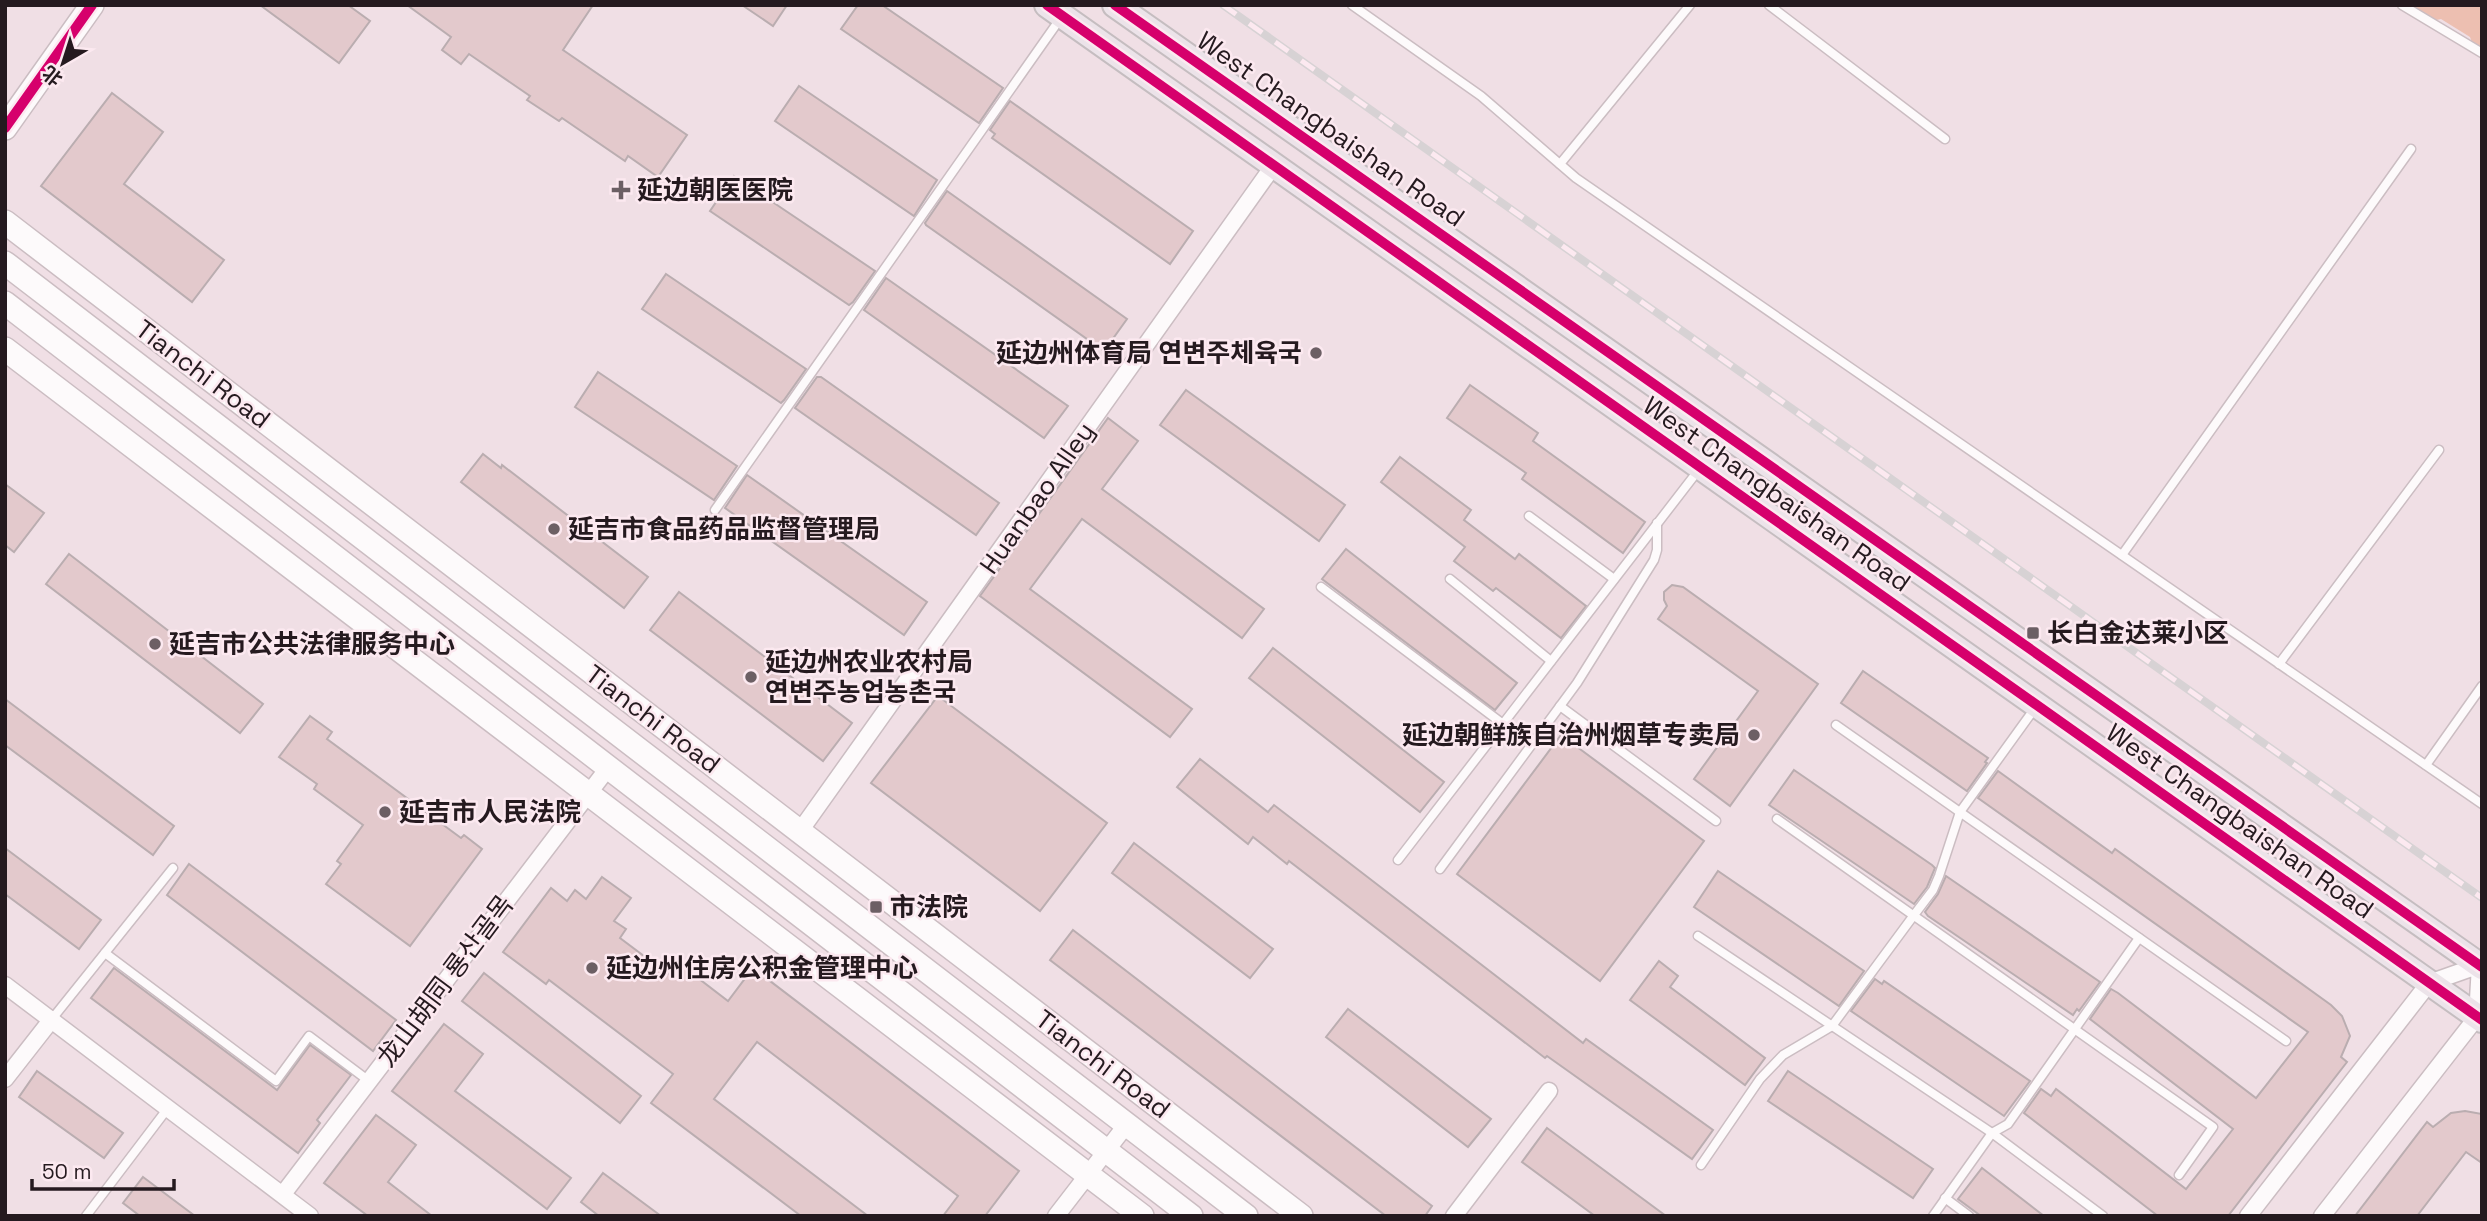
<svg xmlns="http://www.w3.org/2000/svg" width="2487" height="1221" viewBox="0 0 2487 1221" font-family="'Space Grotesk','Noto Sans SC','Noto Sans KR',sans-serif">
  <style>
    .green { fill: #edbfb1 }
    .building { fill: #e3c9cc; stroke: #baadb0; stroke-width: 2 }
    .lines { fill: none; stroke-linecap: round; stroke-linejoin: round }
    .lane-casing { stroke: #cbbdc2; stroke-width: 11 }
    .street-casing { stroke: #cbbdc2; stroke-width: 19 }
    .secondary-casing { stroke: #cbbdc2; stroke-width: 26 }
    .primary-casing { stroke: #c5bdc0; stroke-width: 28 }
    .lane { stroke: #fdfafb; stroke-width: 8 }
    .street { stroke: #fdfafb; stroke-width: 16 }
    .secondary { stroke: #fdfafb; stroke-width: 23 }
    .primary { stroke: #ece3e9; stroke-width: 24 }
    .rail-casing { stroke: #d7d2d4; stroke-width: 8 }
    .rail { stroke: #fce9f0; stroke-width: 5; stroke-dasharray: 16; stroke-linecap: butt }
    .cycleway-casing { stroke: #fce9f0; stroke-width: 15 }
    .cycleway { stroke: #d6006c; stroke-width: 10 }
    .poi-dot { fill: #6c5f64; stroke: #fce9f0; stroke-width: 2.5 }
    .labels { text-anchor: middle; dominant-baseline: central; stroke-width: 5; stroke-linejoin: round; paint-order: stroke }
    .street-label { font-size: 26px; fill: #251a1f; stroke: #fce9f0 }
    .poi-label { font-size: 26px; font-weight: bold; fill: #251a1f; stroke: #fce9f0; text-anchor: start }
  </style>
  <rect width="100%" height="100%" fill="#f0dfe5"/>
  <!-- green -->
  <polygon class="green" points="2407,5 2482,5 2482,50 2473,45 2470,37 2441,19 2432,21"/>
  <!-- building -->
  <g class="building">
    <polygon points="260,5 348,5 370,21 339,63"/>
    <polygon points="407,5 593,5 563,50 687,135 658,177 628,156 625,161 562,118 559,121 527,100 530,96 469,54 461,64 442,50 451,37"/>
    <polygon points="742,5 787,5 773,26"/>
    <polygon points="858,5 882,5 1003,88 979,123 841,29"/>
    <polygon points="799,86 937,180 914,216 775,121"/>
    <polygon points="112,93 163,132 124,184 224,260 192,302 41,186"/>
    <polygon points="1010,101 1193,231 1170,264 992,138 995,134 990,130"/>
    <polygon points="734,176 875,271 853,302 849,305 710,211"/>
    <polygon points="947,191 1127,319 1104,351 926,225 925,223"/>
    <polygon points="666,274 806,369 784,400 781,403 642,309"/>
    <polygon points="886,278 1068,406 1044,438 864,310"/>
    <polygon points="598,372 737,466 714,500 575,407"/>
    <polygon points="817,377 821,377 999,503 976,535 795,408"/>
    <polygon points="1470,385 1538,433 1533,441 1645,522 1623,553 1522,479 1526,473 1447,418"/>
    <polygon points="1186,390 1345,505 1319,541 1160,425"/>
    <polygon points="1108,418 1138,441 1102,489 1264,609 1242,638 1082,519 1030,589 1192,709 1170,737 980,596"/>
    <polygon points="483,454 501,468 502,465 648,577 624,608 461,482"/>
    <polygon points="1400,457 1471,510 1464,520 1515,559 1519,554 1586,606 1561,638 1496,588 1493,591 1454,561 1465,547 1381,482"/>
    <polygon points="747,475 927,602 904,635 725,508"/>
    <polygon points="5,484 44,513 14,552 5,545"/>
    <polygon points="1346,549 1517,683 1495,710 1322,579"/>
    <polygon points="69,554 263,704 240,733 46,584"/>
    <polygon points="1672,585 1683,587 1818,684 1730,806 1694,779 1758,691 1658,619 1667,606 1664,600 1664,592"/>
    <polygon points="679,592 852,723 823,761 650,630"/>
    <polygon points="1273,648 1444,782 1420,812 1249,678"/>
    <polygon points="1863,671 1988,758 1985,762 1987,763 1967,791 1841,703"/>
    <polygon points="938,696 1107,823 1040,911 871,783"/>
    <polygon points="5,699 174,826 153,855 5,745"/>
    <polygon points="310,716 332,732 327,739 461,838 464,835 482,849 410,946 326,884 341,864 337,861 363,825 314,789 317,784 279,757"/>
    <polygon points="1561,735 1704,841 1600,981 1457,874"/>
    <polygon points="1200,759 1268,812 1274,805 1583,1043 1586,1039 1713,1130 1692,1159 1547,1056 1545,1058 1289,861 1287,864 1253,837 1248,844 1177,787"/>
    <polygon points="1794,770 1932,865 1935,868 1927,887 1914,904 1769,805"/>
    <polygon points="1998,771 2112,853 2115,849 2331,1005 2342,1016 2350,1036 2341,1057 2347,1062 2228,1216 2158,1216 2024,1113 2041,1089 2051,1096 2056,1089 2186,1189 2233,1129 2090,1019 2111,989 2118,993 2256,1098 2308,1032 1978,798"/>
    <polygon points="1134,843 1273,949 1250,978 1112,873"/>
    <polygon points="5,848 101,920 79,949 5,894"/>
    <polygon points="189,864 396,1020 373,1051 167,895"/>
    <polygon points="1718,871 1864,971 1839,1006 1694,907"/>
    <polygon points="1946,876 2100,982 2079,1011 2077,1009 2073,1015 1928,916 1925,912 1938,894"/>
    <polygon points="602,877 631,898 614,921 626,929 620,938 668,974 677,962 728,1001 753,968 1019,1171 985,1216 943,1216 958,1196 757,1042 714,1099 868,1216 801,1216 651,1103 673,1074 549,980 546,984 503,952 551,888 567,901 575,890 586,899"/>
    <polygon points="1073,930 1432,1206 1425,1216 1386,1216 1050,960"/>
    <polygon points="1659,961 1678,976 1670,987 1765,1058 1745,1085 1630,1000"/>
    <polygon points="114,968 277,1090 310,1045 351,1075 317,1120 320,1123 298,1153 91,998"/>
    <polygon points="484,973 641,1096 620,1123 462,1001"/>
    <polygon points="1875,979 1882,984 1884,981 2030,1081 2004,1116 1851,1011"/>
    <polygon points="1348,1009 1491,1119 1468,1147 1326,1037"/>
    <polygon points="444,1024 483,1054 455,1091 571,1178 547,1209 392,1091"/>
    <polygon points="37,1071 123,1133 104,1158 19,1097"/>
    <polygon points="1788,1071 1933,1169 1913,1198 1768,1101"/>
    <polygon points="2465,1111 2482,1114 2482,1163 2466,1152 2417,1216 2355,1216 2427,1122 2433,1127 2451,1113"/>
    <polygon points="376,1115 416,1145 388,1182 432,1216 368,1216 324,1183"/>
    <polygon points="1547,1128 1666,1216 1595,1216 1522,1162"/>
    <polygon points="1982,1168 2044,1216 1981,1216 1958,1199"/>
    <polygon points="603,1173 661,1216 599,1216 581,1202"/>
    <polygon points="143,1177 195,1216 140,1216 123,1203"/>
  </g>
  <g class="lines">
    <!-- lane casing -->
    <g class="lane-casing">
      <g id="lane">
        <polyline points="1352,5 1481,96 1576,178 2482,804"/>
        <polyline points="1769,5 1945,139"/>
        <polyline points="2402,5 2482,53"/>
        <polyline points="1560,164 1690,5"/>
        <polyline points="715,510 1060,19"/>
        <polyline points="1529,516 1614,579"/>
        <polyline points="2122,555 2411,149"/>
        <polyline points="1450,579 1551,661"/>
        <polyline points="1321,587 1503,724"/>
        <polyline points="2279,664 2439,450"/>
        <polyline points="1560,706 1716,821"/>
        <polyline points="1836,725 2286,1041"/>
        <polyline points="2426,765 2482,686"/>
        <polyline points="1777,819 2213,1127 2179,1175"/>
        <polyline points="1398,860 1724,437"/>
        <polyline points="1440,869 1577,683 1654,560 1657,550 1657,523"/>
        <polyline points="1698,936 1992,1133 2103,1216"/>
        <polyline points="105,953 276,1081 309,1036 369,1081"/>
        <polyline points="52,1019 173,868"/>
        <polyline points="1701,1165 1760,1079 1783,1055 1832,1026 1914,915 1933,890 1939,876 1960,812 2035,708"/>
        <polyline points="1945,1198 1969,1216"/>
        <polyline points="86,1216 168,1108"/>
        <polyline points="1933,1216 1992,1133 2008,1124 2139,938"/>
      </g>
    </g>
    <!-- street casing -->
    <g class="street-casing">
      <g id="street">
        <polyline points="800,831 1274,165"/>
        <polyline points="5,985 310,1216"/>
        <polyline points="5,1079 52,1019"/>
        <polyline points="283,1194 608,768"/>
        <polyline points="1056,1216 1127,1124"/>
        <polyline points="1454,1216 1549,1091"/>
        <polyline points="2248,1216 2429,983 2480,965 2477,1017 2322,1216"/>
      </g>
    </g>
    <!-- secondary casing -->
    <g class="secondary-casing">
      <g id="secondary">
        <polyline points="5,128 92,5"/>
        <polyline points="5,222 1301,1216"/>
        <polyline points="5,263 1246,1216"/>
        <polyline points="5,303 1191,1216"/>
        <polyline points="5,349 1142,1216"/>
      </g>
    </g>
    <!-- primary casing -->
    <g class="primary-casing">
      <g id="primary">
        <polyline points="1047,5 2482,1020"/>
        <polyline points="1115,5 2482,967"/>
      </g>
    </g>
    <!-- lane -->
    <use href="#lane" class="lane"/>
    <!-- street -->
    <use href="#street" class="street"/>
    <!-- secondary -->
    <use href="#secondary" class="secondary"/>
    <!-- primary -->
    <use href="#primary" class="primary"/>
    <!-- rail casing -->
    <g class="rail-casing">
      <polyline id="rail" points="1223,5 2482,898"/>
    </g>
    <!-- rail -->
    <use href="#rail" class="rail"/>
    <!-- cycleway casing -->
    <g class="cycleway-casing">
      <g id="cycleway">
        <polyline points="1047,5 2482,1020"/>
        <polyline points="1115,5 2482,967"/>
        <polyline points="5,128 92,5"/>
      </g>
    </g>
    <!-- cycleway -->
    <use href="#cycleway" class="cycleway"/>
  </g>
  <!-- markers -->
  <g class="poi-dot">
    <path d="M617.5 179.5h7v7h7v7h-7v7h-7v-7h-7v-7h7z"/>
    <circle cx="1316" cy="353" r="7"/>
    <circle cx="554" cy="529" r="7"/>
    <rect x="2026" y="626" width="14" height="14" rx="3.5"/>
    <circle cx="155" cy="644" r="7"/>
    <circle cx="751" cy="677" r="7"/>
    <circle cx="1754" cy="735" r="7"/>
    <circle cx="385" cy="812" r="7"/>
    <rect x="869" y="900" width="14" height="14" rx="3.5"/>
    <circle cx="592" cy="968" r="7"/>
  </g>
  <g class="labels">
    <!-- street labels -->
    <g class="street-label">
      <text transform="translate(1331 129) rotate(35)">West Changbaishan Road</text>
      <text transform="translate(203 374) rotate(37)">Tianchi Road</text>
      <text transform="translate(1777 494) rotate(35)">West Changbaishan Road</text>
      <text transform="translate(1037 498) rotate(-55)">Huanbao Alley</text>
      <text transform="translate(653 719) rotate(37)">Tianchi Road</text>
      <text transform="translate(2240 821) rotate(35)">West Changbaishan Road</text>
      <text transform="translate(445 981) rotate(-53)">龙山胡同 룡산골목</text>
      <text transform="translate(1103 1064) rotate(37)">Tianchi Road</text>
    </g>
    <!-- poi labels -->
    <g class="poi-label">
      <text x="637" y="190">延边朝医医院</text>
      <text x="1302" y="353" text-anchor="end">延边州体育局 연변주체육국</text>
      <text x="568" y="529">延吉市食品药品监督管理局</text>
      <text x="2047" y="633">长白金达莱小区</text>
      <text x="169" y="644">延吉市公共法律服务中心</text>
      <text x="765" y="662">延边州农业农村局<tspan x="765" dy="30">연변주농업농촌국</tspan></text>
      <text x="1740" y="735" text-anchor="end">延边朝鲜族自治州烟草专卖局</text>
      <text x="399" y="812">延吉市人民法院</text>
      <text x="890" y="907">市法院</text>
      <text x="606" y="968">延边州住房公积金管理中心</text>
    </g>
  </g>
  <!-- border -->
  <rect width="2487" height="1221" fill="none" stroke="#251a1f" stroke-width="14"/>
  <!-- north arrow -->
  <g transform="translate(63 63) rotate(219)" stroke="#fce9f0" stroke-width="5" paint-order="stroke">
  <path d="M0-5L12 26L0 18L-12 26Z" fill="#251a1f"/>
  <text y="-10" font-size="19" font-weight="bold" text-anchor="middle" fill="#251a1f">北</text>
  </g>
  <!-- scale -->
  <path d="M32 1179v10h142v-10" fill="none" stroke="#251a1f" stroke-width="3.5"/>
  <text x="42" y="1179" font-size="21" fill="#251a1f" stroke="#fce9f0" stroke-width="5" paint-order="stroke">50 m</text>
</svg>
